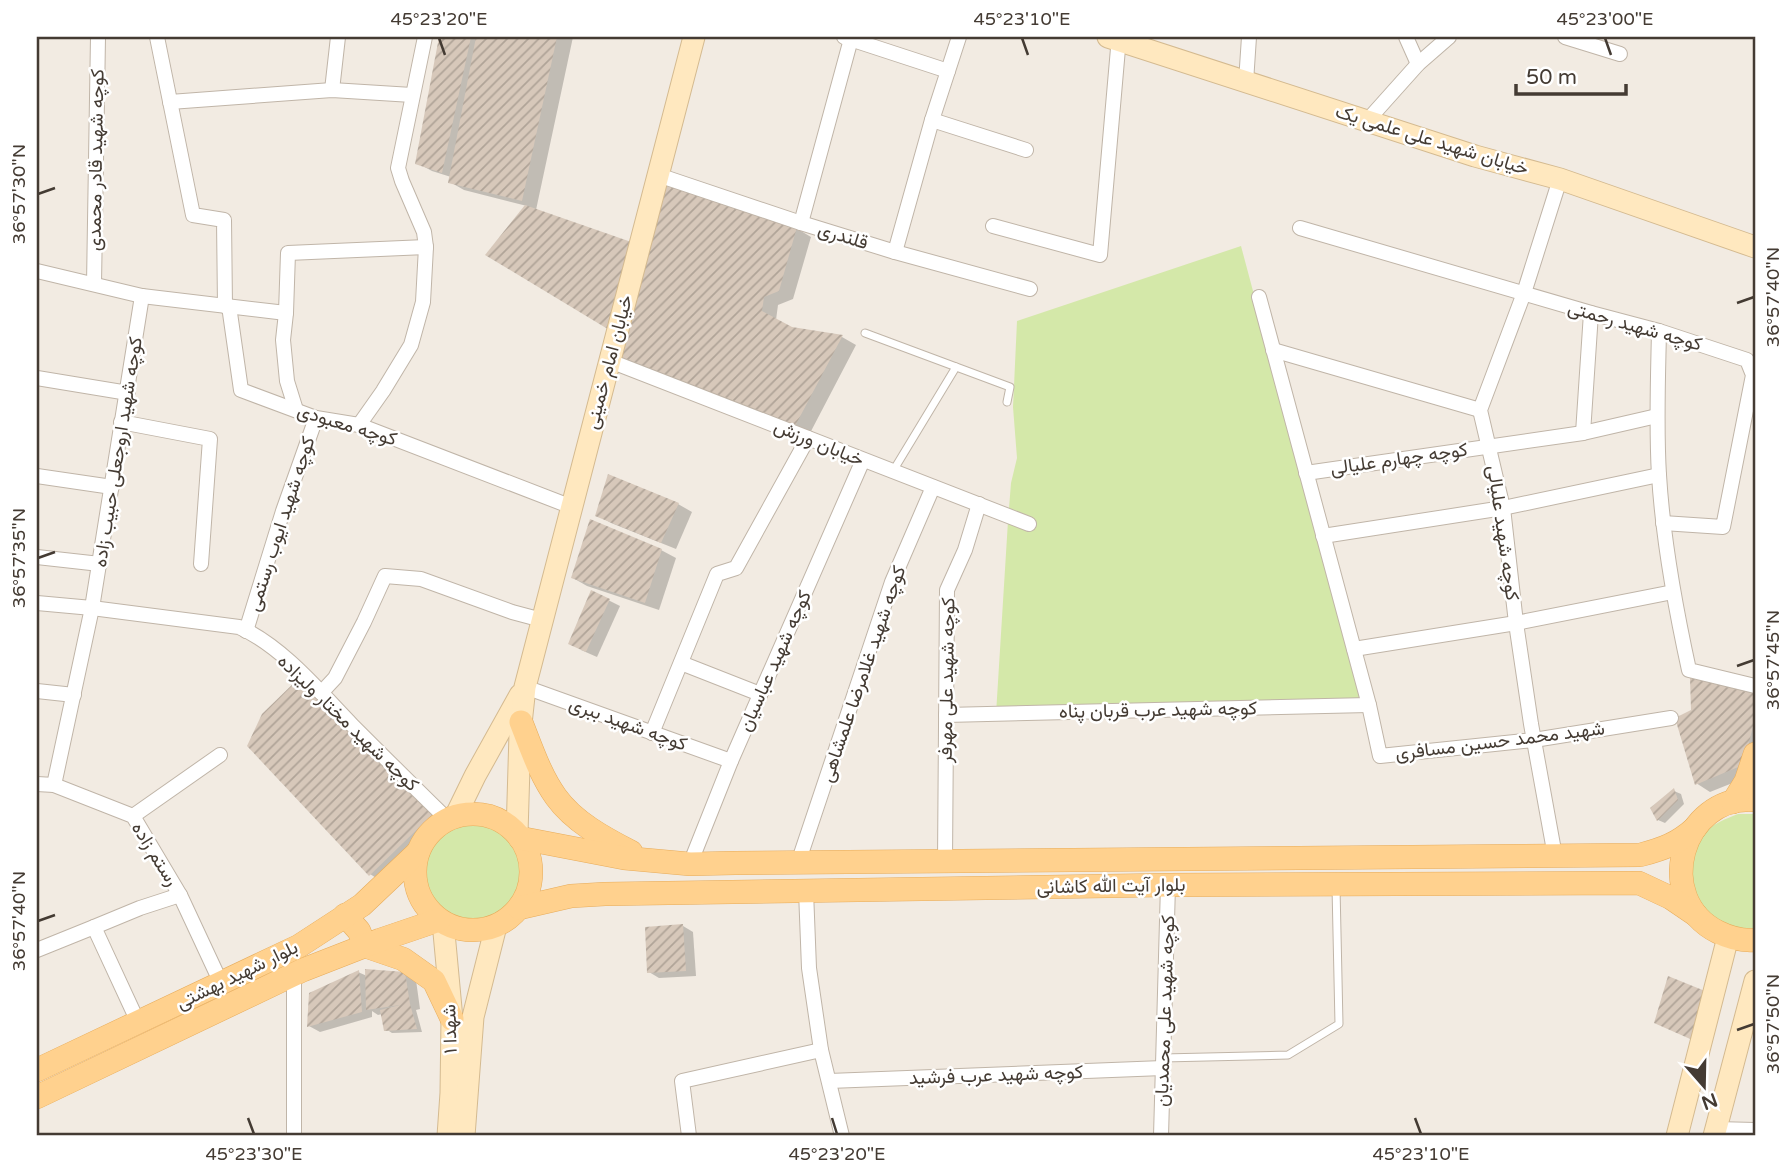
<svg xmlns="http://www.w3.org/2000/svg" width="1792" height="1173" viewBox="0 0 1792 1173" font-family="'Varela Round',Vazirmatn,sans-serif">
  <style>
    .grass { fill: #d4e8a9 }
    .shadow { fill: #0003 }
    .building { fill: url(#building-hatch) }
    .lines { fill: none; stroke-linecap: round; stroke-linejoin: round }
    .lane-casing { stroke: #c0b5a8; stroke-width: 9 }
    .street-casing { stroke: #c0b5a8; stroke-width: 16 }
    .secondary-casing { stroke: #d4ba90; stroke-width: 23 }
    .primary-casing { stroke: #e7ac5b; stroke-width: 24 }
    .lane { stroke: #fff; stroke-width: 7 }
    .street { stroke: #fff; stroke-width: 14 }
    .secondary { stroke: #ffe8bf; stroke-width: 21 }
    .primary { stroke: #ffd18e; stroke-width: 23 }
    .ticks { fill: none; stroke: #443b33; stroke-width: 2.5 }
    .labels { text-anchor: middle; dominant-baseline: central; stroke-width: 5; stroke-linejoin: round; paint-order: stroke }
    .street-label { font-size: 19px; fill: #443b33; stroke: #fff }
    .neatline { fill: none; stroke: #443b33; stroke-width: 2.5 }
    .ticks-label { font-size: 18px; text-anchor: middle; fill: #443b33 }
  </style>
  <defs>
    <pattern id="building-hatch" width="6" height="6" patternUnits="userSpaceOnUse" patternTransform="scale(1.75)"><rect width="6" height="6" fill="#d7c8ba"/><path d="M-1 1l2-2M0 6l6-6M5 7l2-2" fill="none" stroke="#b0a498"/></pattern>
  </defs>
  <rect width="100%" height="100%" fill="#f2ebe2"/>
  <!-- grass -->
  <g class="grass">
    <polygon points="1241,246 1362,700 996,714 1008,521 1011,483 1017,458 1013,407 1017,321"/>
    <path d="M1738,814H1755V928C1704,936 1672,872 1705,833C1713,823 1726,819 1738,814Z"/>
    <circle cx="473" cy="871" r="48"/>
  </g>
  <!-- shadow -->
  <g class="shadow">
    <polygon points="441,37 573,37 536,210 636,246 796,228 811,237 793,299 778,305 776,320 791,329 842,337 856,345 809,435 626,338 527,206 464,190 450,182 451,177 432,171 417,163"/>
    <polygon points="678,504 692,512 676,549 611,523 597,515"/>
    <polygon points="661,550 676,558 659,610 587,586 573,578"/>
    <polygon points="592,592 620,606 597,657 581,650"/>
    <polygon points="1692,680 1755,695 1755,774 1710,792 1696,783"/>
    <polygon points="298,682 312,690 447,822 384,883 370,874"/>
    <polygon points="1674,791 1681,794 1684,804 1665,823 1658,820 1652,808"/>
    <polygon points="683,926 693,932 696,976 659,978 649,972"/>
    <polygon points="358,972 367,976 405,974 416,980 420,1009 416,1010 422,1032 392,1033 386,1029 382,1014 378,1015 372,1011 372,1017 320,1032 309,1026"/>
  </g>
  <!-- building -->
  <g class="building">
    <polygon points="439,37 471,37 442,173 415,164"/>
    <polygon points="476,37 557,37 522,201 448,183"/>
    <polygon points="660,180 797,227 779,291 764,297 762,311 792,327 843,335 794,428 620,358"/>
    <polygon points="525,205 637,244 611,331 485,255"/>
    <polygon points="608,474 679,503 661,543 595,516"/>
    <polygon points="590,519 662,549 645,603 571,578"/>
    <polygon points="591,590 610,599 586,652 568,644"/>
    <polygon points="1690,678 1755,693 1755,719 1743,765 1695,785 1675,718 1691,710"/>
    <polygon points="297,680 434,813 369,876 247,746 262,714"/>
    <polygon points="1674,788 1678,800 1657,821 1650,808"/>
    <polygon points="683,924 686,971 647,973 645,927"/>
    <polygon points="365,969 405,972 410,1004 417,1029 384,1031 380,1010 400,1005 366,1010"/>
    <polygon points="359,970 362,1012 307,1027 309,993"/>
    <polygon points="1668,976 1710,993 1697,1042 1654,1023"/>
  </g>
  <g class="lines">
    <!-- lane casing -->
    <g class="lane-casing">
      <g id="lane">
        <polyline points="865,333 1010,387 1007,402"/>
        <polyline points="893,471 956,367"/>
        <polyline points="1163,1058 1288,1055 1339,1024 1336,887"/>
      </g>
    </g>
    <!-- street casing -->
    <g class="street-casing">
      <g id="street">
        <polyline points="157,37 193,215 224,220 225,306"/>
        <polyline points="844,37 948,71"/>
        <polyline points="1406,37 1418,64"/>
        <polyline points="1565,37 1620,54"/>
        <polyline points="1246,82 1249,37"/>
        <polyline points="332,90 338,37"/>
        <polyline points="170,102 332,90 412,95"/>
        <polyline points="932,120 1026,150"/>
        <polyline points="1367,121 1418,64 1449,37"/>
        <polyline points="658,175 801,223 895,252 1030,289"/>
        <polyline points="801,223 851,39"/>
        <polyline points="993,226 1100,255 1119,37"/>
        <polyline points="1300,228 1591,313 1659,331 1747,360 1753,375 1723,527 1663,523"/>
        <polyline points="895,252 932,120 959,37"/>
        <polyline points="37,271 142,296 286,313"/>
        <polyline points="94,284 98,37"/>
        <polyline points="1259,297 1369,705 1380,756 1534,740 1671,718"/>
        <polyline points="229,306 241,390 316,418 359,425 572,507"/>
        <path d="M1659,331C1658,379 1656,427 1659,475C1663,541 1675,606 1689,670L1755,686"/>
        <polyline points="1273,350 1480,410"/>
        <polyline points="610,361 1029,524"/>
        <polyline points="37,378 128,393"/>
        <polyline points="296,410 287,381 283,340 286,313 288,253 426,247"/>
        <polyline points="121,422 210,439 201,564"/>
        <polyline points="359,425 383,391 411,345 423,302 426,247 424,232 402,181 398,168 425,37"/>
        <polyline points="1583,433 1591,313"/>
        <polyline points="1306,473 1583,433 1657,416"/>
        <polyline points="37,476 112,487"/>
        <polyline points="1323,536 1503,508 1659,475"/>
        <polyline points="37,557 100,564"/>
        <path d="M37,603L92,608L239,627C282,646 320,692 352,725C384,757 416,789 448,820"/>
        <polyline points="246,631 283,511 316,418"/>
        <polyline points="1354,649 1516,623 1673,592"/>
        <polyline points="681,663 760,694"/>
        <polyline points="525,687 731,761"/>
        <polyline points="37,691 74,695"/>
        <polyline points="321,693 335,678 364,622 385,576 421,579 512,612 542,620"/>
        <polyline points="946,715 1369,705"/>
        <polyline points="652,733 717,574 736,568 808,438"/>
        <polyline points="37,784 54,785 133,816 180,895 221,983"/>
        <polyline points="54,785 92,608 142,296"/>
        <polyline points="133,816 220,755"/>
        <polyline points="1555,856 1531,724 1516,623 1503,508 1480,410 1524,293 1560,179"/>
        <polyline points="945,862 947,590 965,550 979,504"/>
        <polyline points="798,863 892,582 933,487"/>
        <polyline points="690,864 731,761 863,460"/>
        <polyline points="806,891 809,968 821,1050 842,1136"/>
        <polyline points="94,927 140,908 180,895"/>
        <polyline points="37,950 94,927 138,1022"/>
        <polyline points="829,1081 1163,1068"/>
        <polyline points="1716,1129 1755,1130"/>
        <polyline points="294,1136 294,975"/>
        <polyline points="689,1136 682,1081 821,1050"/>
        <polyline points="1161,1136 1168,885"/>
      </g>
    </g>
    <!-- secondary casing -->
    <g class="secondary-casing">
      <g id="secondary">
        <polyline points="1108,37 1475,156 1560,179 1755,247"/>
        <polyline points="455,817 475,776 520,695"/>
        <polyline points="517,834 520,733 525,687 694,37"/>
        <polyline points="443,922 452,1019 451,1093 448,1136"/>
        <polyline points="464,1136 473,1017 496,926"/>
        <polyline points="1677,1136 1728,937"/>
        <polyline points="1714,1136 1755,981"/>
      </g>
    </g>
    <!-- primary casing -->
    <g class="primary-casing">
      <g id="primary">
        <path d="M521,722C531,747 540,775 556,797C574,822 604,838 631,852"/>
        <path d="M1755,800C1681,794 1652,899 1718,932C1730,938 1742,941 1755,940"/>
        <polyline points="1733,802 1746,781 1755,754"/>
        <circle cx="473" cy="872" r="58"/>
        <path d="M520,838L624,858L690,864L735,863L1640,855C1663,849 1677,844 1695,828"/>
        <polyline points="519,908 571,896 605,894 1168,885 1639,883 1671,898 1696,915"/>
        <polyline points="345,915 359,931 365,946 403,959 434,981 452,1019"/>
        <polyline points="37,1070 299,946 362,905 418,852"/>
        <polyline points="37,1097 303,970 380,940 439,920"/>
      </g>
    </g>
    <!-- lane -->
    <use href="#lane" class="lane"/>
    <!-- street -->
    <use href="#street" class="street"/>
    <!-- secondary -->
    <use href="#secondary" class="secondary"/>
    <!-- primary -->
    <use href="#primary" class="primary"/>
  </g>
  <!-- ticks -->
  <path class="ticks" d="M439,38L445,55M1022,38L1028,55M1605,38L1611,55M38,194L55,188M1737,303L1754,297M38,558L55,552M1737,666L1754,660M38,921L55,915M1737,1030L1754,1024M248,1118L254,1134M832,1118L837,1134M1415,1118L1421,1134"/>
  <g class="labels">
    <!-- street labels -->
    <g class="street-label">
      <text transform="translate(1432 140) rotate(17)">خیابان شهید علی علمی یک</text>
      <text transform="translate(96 160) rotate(-89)">کوچه شهید قادر محمدی</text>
      <text transform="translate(843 236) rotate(17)">قلندری</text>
      <text transform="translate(1635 326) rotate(16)">کوچه شهید رحمتی</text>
      <text transform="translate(609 362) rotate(-75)">خیابان امام خمینی</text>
      <text transform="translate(347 425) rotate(17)">کوچه معبودی</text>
      <text transform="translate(819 443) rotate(22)">خیابان ورزش</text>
      <text transform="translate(118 452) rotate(-81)">کوچه شهید اروجعلی حبیب زاده</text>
      <text transform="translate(1399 459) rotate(-8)">کوچه چهارم علیالی</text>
      <text transform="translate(281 524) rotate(-72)">کوچه شهید ایوب رستمی</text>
      <text transform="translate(1503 533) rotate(82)">کوچه شهید علیالی</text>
      <text transform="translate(775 661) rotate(-66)">کوچه شهید عباسیان</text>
      <text transform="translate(863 674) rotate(-71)">کوچه شهید غلامرضا علمشاهی</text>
      <text transform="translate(947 680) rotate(-89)">کوچه شهید علی مهرفر</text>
      <text transform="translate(1158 710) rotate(-1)">کوچه شهید عرب قربان پناه</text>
      <text transform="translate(348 723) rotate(44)">کوچه شهید مختار ولیزاده</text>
      <text transform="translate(628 724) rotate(20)">کوچه شهید ببری</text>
      <text transform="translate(1500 741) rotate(-7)">شهید محمد حسین مسافری</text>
      <text transform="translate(155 854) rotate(58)">رستم زاده</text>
      <text transform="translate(1111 886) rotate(-1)">بلوار آیت الله کاشانی</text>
      <text transform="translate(237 975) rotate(-26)">بلوار شهید بهشتی</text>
      <text transform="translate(1165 1011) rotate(-88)">کوچه شهید علی محمدیان</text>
      <text transform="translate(450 1029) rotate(-92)">شهدا ۱</text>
      <text transform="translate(996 1075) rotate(-2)">کوچه شهید عرب فرشید</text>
    </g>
  </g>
  <!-- border -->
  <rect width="1792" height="1173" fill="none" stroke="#ffffff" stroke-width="77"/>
  <!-- north arrow -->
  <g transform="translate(1704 1086) rotate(160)" stroke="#ffffff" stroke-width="5" paint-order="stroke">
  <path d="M0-5L12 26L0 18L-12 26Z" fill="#443b33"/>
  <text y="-10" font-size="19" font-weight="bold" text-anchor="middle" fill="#443b33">N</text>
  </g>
  <!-- scale -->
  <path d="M1516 84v10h110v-10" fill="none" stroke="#443b33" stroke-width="3.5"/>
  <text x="1526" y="84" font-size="21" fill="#443b33" stroke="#ffffff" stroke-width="5" paint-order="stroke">50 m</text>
  <rect x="38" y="38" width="1716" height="1096" class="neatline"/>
  <g class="ticks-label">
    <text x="439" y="25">45°23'20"E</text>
    <text x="1022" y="25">45°23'10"E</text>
    <text x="1605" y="25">45°23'00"E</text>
    <text transform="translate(19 194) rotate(-90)" y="6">36°57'30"N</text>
    <text transform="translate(1773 297) rotate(-90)" y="6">36°57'40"N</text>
    <text transform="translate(19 558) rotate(-90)" y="6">36°57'35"N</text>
    <text transform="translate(1773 660) rotate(-90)" y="6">36°57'45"N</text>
    <text transform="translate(19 921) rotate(-90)" y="6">36°57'40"N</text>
    <text transform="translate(1773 1024) rotate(-90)" y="6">36°57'50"N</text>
    <text x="254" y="1160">45°23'30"E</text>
    <text x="837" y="1160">45°23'20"E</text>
    <text x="1421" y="1160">45°23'10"E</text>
  </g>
</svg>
